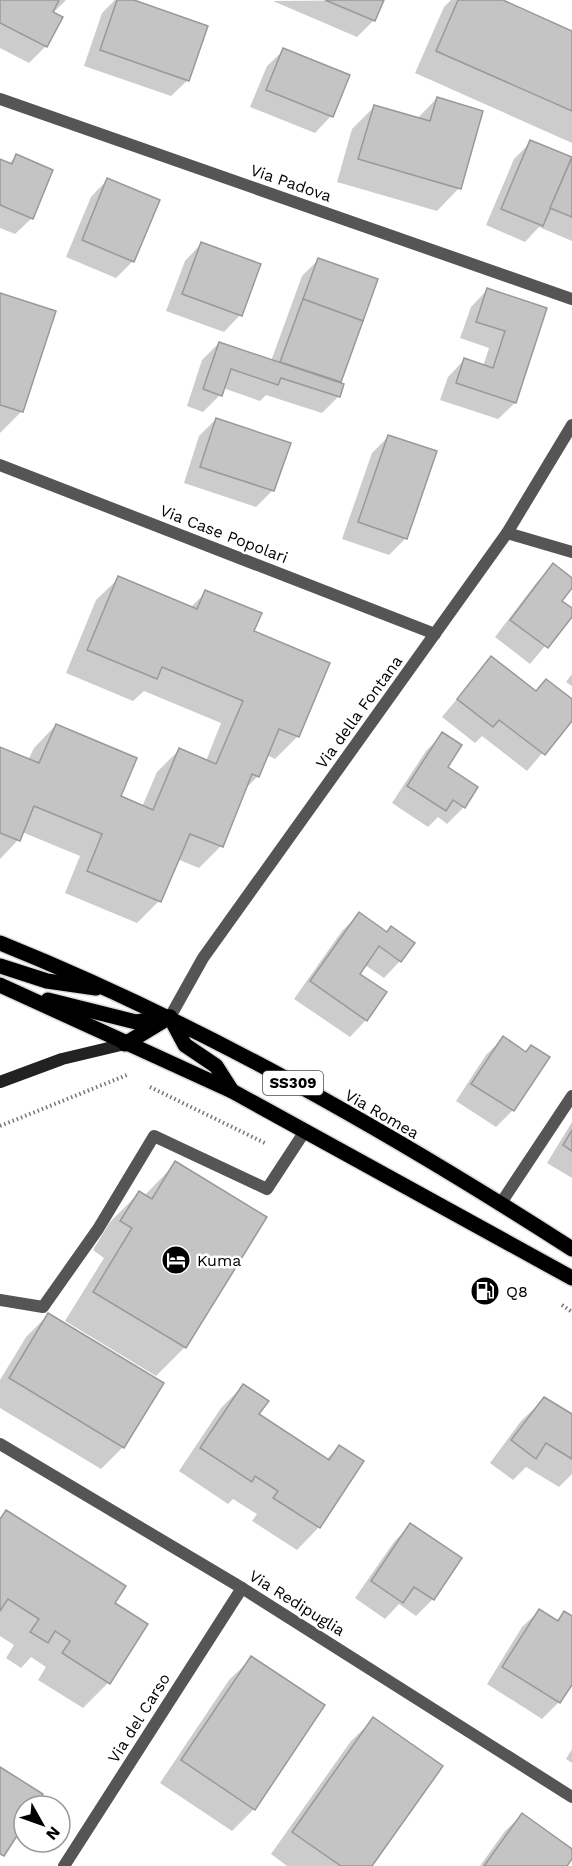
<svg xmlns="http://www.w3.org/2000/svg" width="572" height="1866" viewBox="0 0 572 1866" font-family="'Work Sans',sans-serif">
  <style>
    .shadow { fill: #0003 }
    .building { fill: #c4c4c4; stroke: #999; stroke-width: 1.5 }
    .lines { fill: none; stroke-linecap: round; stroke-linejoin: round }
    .primary-casing { stroke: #dbdbdb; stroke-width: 18 }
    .path { stroke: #777; stroke-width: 4; stroke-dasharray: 1.5 3; stroke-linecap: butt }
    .lane { stroke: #555; stroke-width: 12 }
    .street { stroke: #555; stroke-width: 12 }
    .secondary { stroke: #222; stroke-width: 12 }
    .primary { stroke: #000; stroke-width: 15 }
    .labels { text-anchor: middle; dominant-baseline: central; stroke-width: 5; stroke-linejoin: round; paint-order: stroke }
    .shield { fill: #fff; stroke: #4c4c4c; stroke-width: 1.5 }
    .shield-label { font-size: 15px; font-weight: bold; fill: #000 }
    .street-label { font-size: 16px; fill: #000; stroke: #fff }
    .poi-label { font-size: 16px; fill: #000; stroke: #fff; text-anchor: start }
  </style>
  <rect width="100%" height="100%" fill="#fff"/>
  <!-- shadow -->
  <g class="shadow">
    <polygon points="0,0 66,0 52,14 46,46 29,63 0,48"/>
    <polygon points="115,0 129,0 188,80 171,96 84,66 102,13"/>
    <polygon points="382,0 374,20 357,37 273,1"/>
    <polygon points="451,0 500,0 572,32 572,143 415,73 444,7"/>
    <polygon points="284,50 348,76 331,116 315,133 250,107 267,66"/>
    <polygon points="437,98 459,188 437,211 337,182 352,129 374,107 417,119"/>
    <polygon points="531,142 572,159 572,241 539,227 525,242 486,225 514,159"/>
    <polygon points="16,156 32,218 15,234 0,228 0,160 9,164"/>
    <polygon points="107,180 133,261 116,278 66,257 91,197"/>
    <polygon points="201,244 259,265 240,315 224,332 166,311 185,261"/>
    <polygon points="319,259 376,280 339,383 339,396 322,413 266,395 260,401 223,388 220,395 203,412 187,406 202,360 219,343 271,361 302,276"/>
    <polygon points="487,290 545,309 515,403 498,419 440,400 448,377 464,360 483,366 489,348 460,338 471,307"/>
    <polygon points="0,295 22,411 0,433"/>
    <polygon points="216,419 273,490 256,507 184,483 199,436"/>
    <polygon points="388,437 406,538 389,555 342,539 372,453"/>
    <polygon points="553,565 572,580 572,586 560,601 572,610 572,614 530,664 495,637 537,582"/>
    <polygon points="119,578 190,608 206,592 252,632 298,736 275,759 267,755 258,776 244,790 221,846 199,868 177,859 159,901 137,923 65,893 80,856 22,832 18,840 0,859 0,749 28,760 34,748 56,725 119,797 142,807 157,772 179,750 206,761 221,723 144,691 133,701 66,673 96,600"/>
    <polygon points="491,658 535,692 546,681 572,701 572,718 527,771 482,736 475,743 442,717"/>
    <polygon points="572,674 572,686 566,682"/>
    <polygon points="443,734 446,768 476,788 464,807 447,824 438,817 428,827 392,803 426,751"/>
    <polygon points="359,914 400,961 384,978 365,965 358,974 366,1020 350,1037 294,999 342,931"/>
    <polygon points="503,1038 525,1053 531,1047 548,1058 513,1110 496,1127 456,1101 486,1055"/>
    <polygon points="572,1122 572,1178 547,1163"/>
    <polygon points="176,1163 185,1347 156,1376 65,1321 104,1258 93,1250 110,1222 139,1193 144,1196"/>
    <polygon points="48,1315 123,1447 101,1469 0,1408 0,1380 26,1337"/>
    <polygon points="243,1386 257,1415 326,1460 339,1446 362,1461 319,1527 297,1550 252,1521 257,1514 233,1499 228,1504 179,1471 221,1408"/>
    <polygon points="544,1399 572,1416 572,1474 559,1487 526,1467 513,1480 490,1463 521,1421"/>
    <polygon points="6,1512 113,1603 108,1683 83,1708 38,1680 46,1667 31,1657 21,1668 6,1658 14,1645 0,1636 0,1518"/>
    <polygon points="410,1525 433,1599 416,1616 399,1604 385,1619 355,1598 394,1542"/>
    <polygon points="539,1611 556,1621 564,1613 572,1618 572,1682 559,1702 542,1719 487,1684 522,1627"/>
    <polygon points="252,1658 254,1809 232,1831 160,1783 229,1680"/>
    <polygon points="374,1719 371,1866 287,1866 271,1854 351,1741"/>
    <polygon points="572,1749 572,1763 566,1759"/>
    <polygon points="522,1815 572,1851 572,1857 565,1866 480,1866 505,1831"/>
  </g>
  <!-- building -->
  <g class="building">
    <polygon points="0,0 59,0 53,12 63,17 47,47 0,23"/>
    <polygon points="117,0 134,0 208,26 189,81 100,50"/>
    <polygon points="325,0 384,0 375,21"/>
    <polygon points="458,0 503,0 572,31 572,111 436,51"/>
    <polygon points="283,48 350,75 333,117 266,90"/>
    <polygon points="437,97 483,111 461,189 358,159 374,105 430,121"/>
    <polygon points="530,140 572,157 543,226 501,209"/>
    <polygon points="16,154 53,170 33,219 0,205 0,159 12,164"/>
    <polygon points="572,157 572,217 550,208"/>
    <polygon points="107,178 160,200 134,262 82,240"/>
    <polygon points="201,242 261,264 242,316 182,294"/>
    <polygon points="318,258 378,279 363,321 303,299"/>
    <polygon points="487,288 547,308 516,403 456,383 464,358 493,368 505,331 476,322"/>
    <polygon points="0,293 56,311 23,412 0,405"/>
    <polygon points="303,299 363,321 341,382 280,362"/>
    <polygon points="219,342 344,384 340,397 281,378 278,385 231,369 222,396 203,389"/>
    <polygon points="216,418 291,443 274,491 200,467"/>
    <polygon points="388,435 437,451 407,539 358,522"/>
    <polygon points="553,563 572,578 572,588 562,601 572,608 572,617 548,648 510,620"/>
    <polygon points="118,576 197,609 205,590 262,613 254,631 330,663 299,737 279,729 259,777 252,774 223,847 190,834 161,902 87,871 102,834 34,806 20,841 0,833 0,747 39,763 56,724 137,758 121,796 153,810 179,748 216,764 243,701 162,667 157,679 87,650"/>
    <polygon points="491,656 536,691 546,679 572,699 572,721 545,755 499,720 493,727 457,699"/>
    <polygon points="442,732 462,745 448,767 478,787 465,808 453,800 446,811 407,786"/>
    <polygon points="359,912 387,932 391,926 415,943 401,962 379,946 360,974 387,992 367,1021 310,981"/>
    <polygon points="503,1036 526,1052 531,1045 550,1057 514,1111 471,1084"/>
    <polygon points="572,1130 572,1151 563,1145"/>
    <polygon points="175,1161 267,1217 186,1348 93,1292 132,1228 120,1221 139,1191 152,1199"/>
    <polygon points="48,1313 164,1383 124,1448 9,1378"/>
    <polygon points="243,1384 269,1401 259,1414 329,1460 339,1445 364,1461 320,1528 273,1498 278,1491 255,1476 252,1482 200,1448"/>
    <polygon points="544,1397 572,1414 572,1459 546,1443 536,1459 511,1440"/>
    <polygon points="6,1510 126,1586 115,1603 148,1624 110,1684 62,1653 70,1641 55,1631 48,1643 30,1632 39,1619 8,1599 0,1611 0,1519"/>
    <polygon points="410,1523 462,1558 434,1600 414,1587 403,1603 371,1581"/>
    <polygon points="539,1609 558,1621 564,1611 572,1616 572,1685 560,1703 502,1667"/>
    <polygon points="251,1656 325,1705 255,1810 181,1760"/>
    <polygon points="373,1717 443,1766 372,1866 341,1866 292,1832"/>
    <polygon points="0,1767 43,1794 36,1806 24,1806 24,1825 4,1856 0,1854"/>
    <polygon points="522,1813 572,1849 572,1859 567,1866 484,1866"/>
  </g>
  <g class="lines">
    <!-- primary casing -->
    <g class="primary-casing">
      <g id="primary">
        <path d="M0,943C201,1024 390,1132 572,1249"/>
        <polyline points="0,966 47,981 96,988"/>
        <polyline points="0,985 232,1091 572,1278"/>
        <polyline points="48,1000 136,1022 170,1017"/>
        <polyline points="170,1017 185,1045 216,1066 232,1091"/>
        <polyline points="125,1044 163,1021"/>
      </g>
    </g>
    <!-- path -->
    <g class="path">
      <polyline points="150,1087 267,1144"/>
      <polyline points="0,1126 127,1075"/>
      <polyline points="562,1305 572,1312"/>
    </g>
    <!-- lane -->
    <polyline class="lane" points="0,1300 43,1307 98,1229 154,1136 267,1189 305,1131"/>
    <!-- street -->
    <g class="street">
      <polyline points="0,99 572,299"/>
      <polyline points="0,465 435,634"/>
      <polyline points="507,533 572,552"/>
      <polyline points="170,1017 203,958 507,533 572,425"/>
      <polyline points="501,1203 572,1096"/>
      <polyline points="0,1444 242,1588 572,1797"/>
      <polyline points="64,1866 242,1588"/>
    </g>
    <!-- secondary -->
    <polyline class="secondary" points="0,1082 62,1059 125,1044"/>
    <!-- primary -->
    <use href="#primary" class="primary"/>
  </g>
  <!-- icons -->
  <defs>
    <g id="hotel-disc" transform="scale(1.5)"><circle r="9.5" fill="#000" stroke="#fff"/><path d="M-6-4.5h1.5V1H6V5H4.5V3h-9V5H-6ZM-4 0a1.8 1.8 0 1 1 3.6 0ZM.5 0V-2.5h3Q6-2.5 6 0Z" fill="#fff"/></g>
    <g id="fuel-disc" transform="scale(1.5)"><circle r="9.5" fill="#000" stroke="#fff"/><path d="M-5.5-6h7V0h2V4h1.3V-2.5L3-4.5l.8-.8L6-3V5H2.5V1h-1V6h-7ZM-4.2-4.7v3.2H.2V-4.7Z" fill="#fff"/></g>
  </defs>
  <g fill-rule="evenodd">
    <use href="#hotel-disc" x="176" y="1260"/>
    <use href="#fuel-disc" x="485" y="1291"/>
  </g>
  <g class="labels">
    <!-- shield labels -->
    <rect class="shield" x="263" y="1071" width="60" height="24" rx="4.5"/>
    <g class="shield-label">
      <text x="293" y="1083">SS309</text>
    </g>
    <!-- street labels -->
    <g class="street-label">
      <text transform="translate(291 183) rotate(19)">Via Padova</text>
      <text transform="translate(224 534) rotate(21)">Via Case Popolari</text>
      <text transform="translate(359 712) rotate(-54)">Via della Fontana</text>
      <text transform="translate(382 1114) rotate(30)">Via Romea</text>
      <text transform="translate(297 1603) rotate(32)">Via Redipuglia</text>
      <text transform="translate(139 1718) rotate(-58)">Via del Carso</text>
    </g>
    <!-- poi labels -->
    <g class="poi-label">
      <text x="197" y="1260">Kuma</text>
      <text x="506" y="1291">Q8</text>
    </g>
  </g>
  <!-- north arrow -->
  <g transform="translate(42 1824) rotate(130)"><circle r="28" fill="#ffffff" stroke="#999999" stroke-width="1.5"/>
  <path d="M0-4.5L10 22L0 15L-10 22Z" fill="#000000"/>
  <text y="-9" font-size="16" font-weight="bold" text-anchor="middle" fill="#000000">N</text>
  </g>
</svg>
